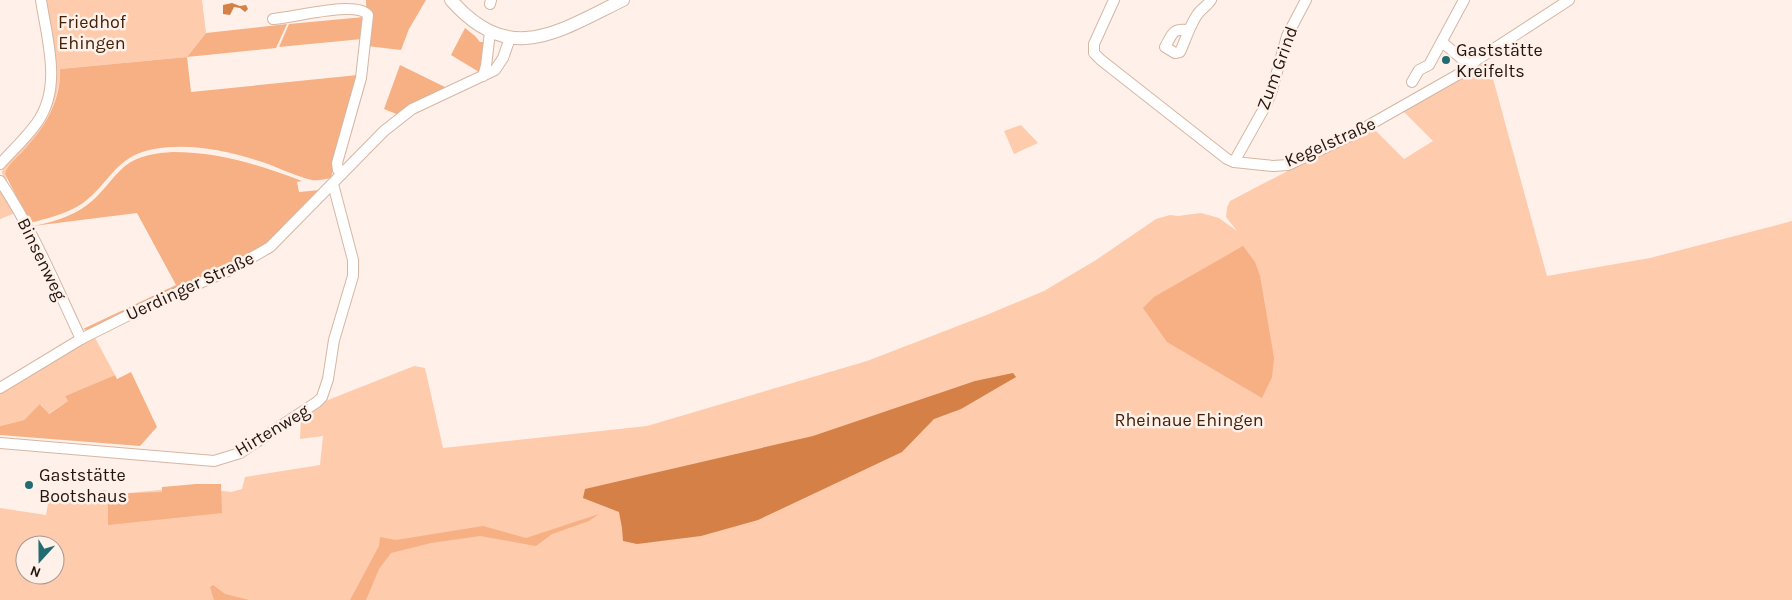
<svg xmlns="http://www.w3.org/2000/svg" width="1792" height="600" viewBox="0 0 1792 600" font-family="Karla,sans-serif">
  <style>
    .green { fill: #fecbac; fill-rule: evenodd }
    .forest { fill: #f6b084 }
    .water { fill: #d48047 }
    .lines { fill: none; stroke-linecap: round; stroke-linejoin: round }
    .minor-casing { stroke: #d6b6a3; stroke-width: 12 }
    .major-casing { stroke: #d6b6a3; stroke-width: 14 }
    .minor { stroke: #fff; stroke-width: 10 }
    .major { stroke: #fff; stroke-width: 12 }
    .poi-dot { fill: #216c72; stroke: #fff1e9; stroke-width: 2 }
    .labels { text-anchor: middle; dominant-baseline: central; stroke-width: 5; stroke-linejoin: round; paint-order: stroke }
    .park-label { font-size: 18px; fill: #422008; stroke: #fff1e9 }
    .poi-label { font-size: 18px; fill: #21160f; stroke: #fff1e9; text-anchor: start }
    .street-label { font-size: 18px; fill: #21160f; stroke: #fff1e9 }
  </style>
  <rect width="100%" height="100%" fill="#fff1e9"/>
  <!-- green -->
  <g class="green">
    <path d="M45,0H202L206,33L187,57L60,69C60,113 31,142 5,174L7,180L6,182L2,173L3,167L49,109Z"/>
    <path d="M1489,64L1547,276L1650,258L1792,221V600H0V508L46,515L50,492C59,494 69,498 79,498C96,499 94,484 118,494L192,487L231,492L242,489L245,477L320,465L323,436L300,439L301,416L323,402L414,366L425,368L443,448L647,426L867,361L989,314L1044,291L1096,260L1156,219L1170,215L1178,216L1201,213L1219,218L1237,231L1226,217L1227,207L1230,201L1372,127L1404,159L1433,141L1403,111L1479,65ZM25,545H55V575H25Z"/>
    <polygon points="1021,125 1038,143 1014,154 1004,131"/>
    <polygon points="0,188 15,213 0,219"/>
    <polygon points="94,336 115,375 65,396 68,401 48,414 41,404 24,420 0,426 0,393"/>
  </g>
  <!-- forest -->
  <g class="forest">
    <polygon points="366,0 426,0 409,29 401,50 367,46"/>
    <polygon points="364,17 362,39 279,47 289,24"/>
    <path d="M287,24L276,48L187,57L191,92L358,75L331,178C325,179 318,181 312,180C294,176 276,166 259,161C226,150 188,143 154,149C115,156 111,182 83,203C67,214 48,218 30,223L5,174C7,165 18,157 24,150C45,127 61,101 60,69L187,57L206,33Z"/>
    <polygon points="465,28 475,36 480,42 483,42 485,53 479,72 451,55"/>
    <polygon points="400,65 447,88 399,115 384,109"/>
    <path d="M173,152C219,152 260,165 302,181L297,182L299,192L320,190L259,252L87,330L83,329L176,285L137,213L33,226C53,222 71,217 87,205C102,194 111,178 125,166C139,155 157,153 173,152Z"/>
    <polygon points="1243,246 1255,262 1260,276 1274,358 1272,377 1262,398 1167,342 1143,308 1154,297"/>
    <polygon points="131,372 157,427 140,446 0,435 0,426 24,420 40,404 49,414 68,401 65,396 115,375 117,379"/>
    <polygon points="196,484 221,484 222,513 108,525 108,494 162,492 162,487"/>
    <polygon points="599,514 589,521 552,534 536,546 480,536 431,543 391,553 379,569 366,600 350,600 379,546 380,537 396,540 483,526 526,538"/>
    <polygon points="213,585 225,594 249,600 214,600 210,587"/>
  </g>
  <!-- water -->
  <g class="water">
    <polygon points="232,3 240,6 246,5 248,9 245,12 240,8 234,7 230,15 223,14 223,5"/>
    <polygon points="1013,373 1016,377 961,409 934,419 902,452 758,520 701,536 637,544 623,541 622,528 619,512 583,498 585,489 813,436 975,381"/>
  </g>
  <g class="lines">
    <!-- minor casing -->
    <g class="minor-casing">
      <g id="minor">
        <polyline points="1114,0 1094,44 1094,53 1101,60 1227,159 1234,162 1273,166 1288,165 1350,136 1459,74 1469,65 1569,0"/>
        <polyline points="490,4 491,0"/>
        <path d="M273,19C293,18 356,0 368,15L361,78L337,163L338,170L342,174"/>
        <path d="M1187,30C1172,28 1172,35 1165,47L1175,53L1180,52C1186,39 1189,27 1197,15C1201,9 1207,6 1211,0"/>
        <polyline points="1442,42 1469,65"/>
        <polyline points="483,76 486,66 490,32"/>
        <polyline points="1412,82 1419,70 1429,65 1464,0"/>
        <polyline points="1234,162 1267,103 1272,90 1287,36 1306,0"/>
        <path d="M0,164C12,151 26,138 36,124C63,88 47,40 41,0"/>
        <path d="M0,181C33,230 56,286 81,339"/>
        <polyline points="0,388 81,339 151,304 228,271 270,247 384,131 412,109 495,70 503,58 510,38"/>
        <polyline points="0,443 214,461 240,453 317,402 322,397 328,379 334,340 353,276 353,260 333,184"/>
      </g>
    </g>
    <!-- major casing -->
    <g class="major-casing">
      <path id="major" d="M451,0C510,67 557,32 623,0"/>
    </g>
    <!-- minor -->
    <use href="#minor" class="minor"/>
    <!-- major -->
    <use href="#major" class="major"/>
  </g>
  <!-- markers -->
  <g class="poi-dot">
    <circle cx="1446" cy="60" r="5"/>
    <circle cx="29" cy="485" r="5"/>
  </g>
  <g class="labels">
    <!-- park labels -->
    <g class="park-label">
      <text x="92" y="22">Friedhof<tspan x="92" dy="21">Ehingen</tspan></text>
      <text x="1189" y="420">Rheinaue Ehingen</text>
    </g>
    <!-- poi labels -->
    <g class="poi-label">
      <text x="1456" y="50">Gaststätte<tspan x="1456" dy="21">Kreifelts</tspan></text>
      <text x="39" y="475">Gaststätte<tspan x="39" dy="21">Bootshaus</tspan></text>
    </g>
    <!-- street labels -->
    <g class="street-label">
      <text transform="translate(1277 68) rotate(-70)">Zum Grind</text>
      <text transform="translate(1330 142) rotate(-24)">Kegelstraße</text>
      <text transform="translate(42 259) rotate(64)">Binsenweg</text>
      <text transform="translate(190 286) rotate(-25)">Uerdinger Straße</text>
      <text transform="translate(272 430) rotate(-31)">Hirtenweg</text>
    </g>
  </g>
  <!-- north arrow -->
  <g transform="translate(40 560) rotate(201)"><circle r="24" fill="#fff1e9" stroke="#a69992"/>
  <path d="M0-4L9 19L0 12L-9 19Z" fill="#216c72"/>
  <text y="-8" font-size="14" font-weight="bold" text-anchor="middle" fill="#21160f">N</text>
  </g>
</svg>
